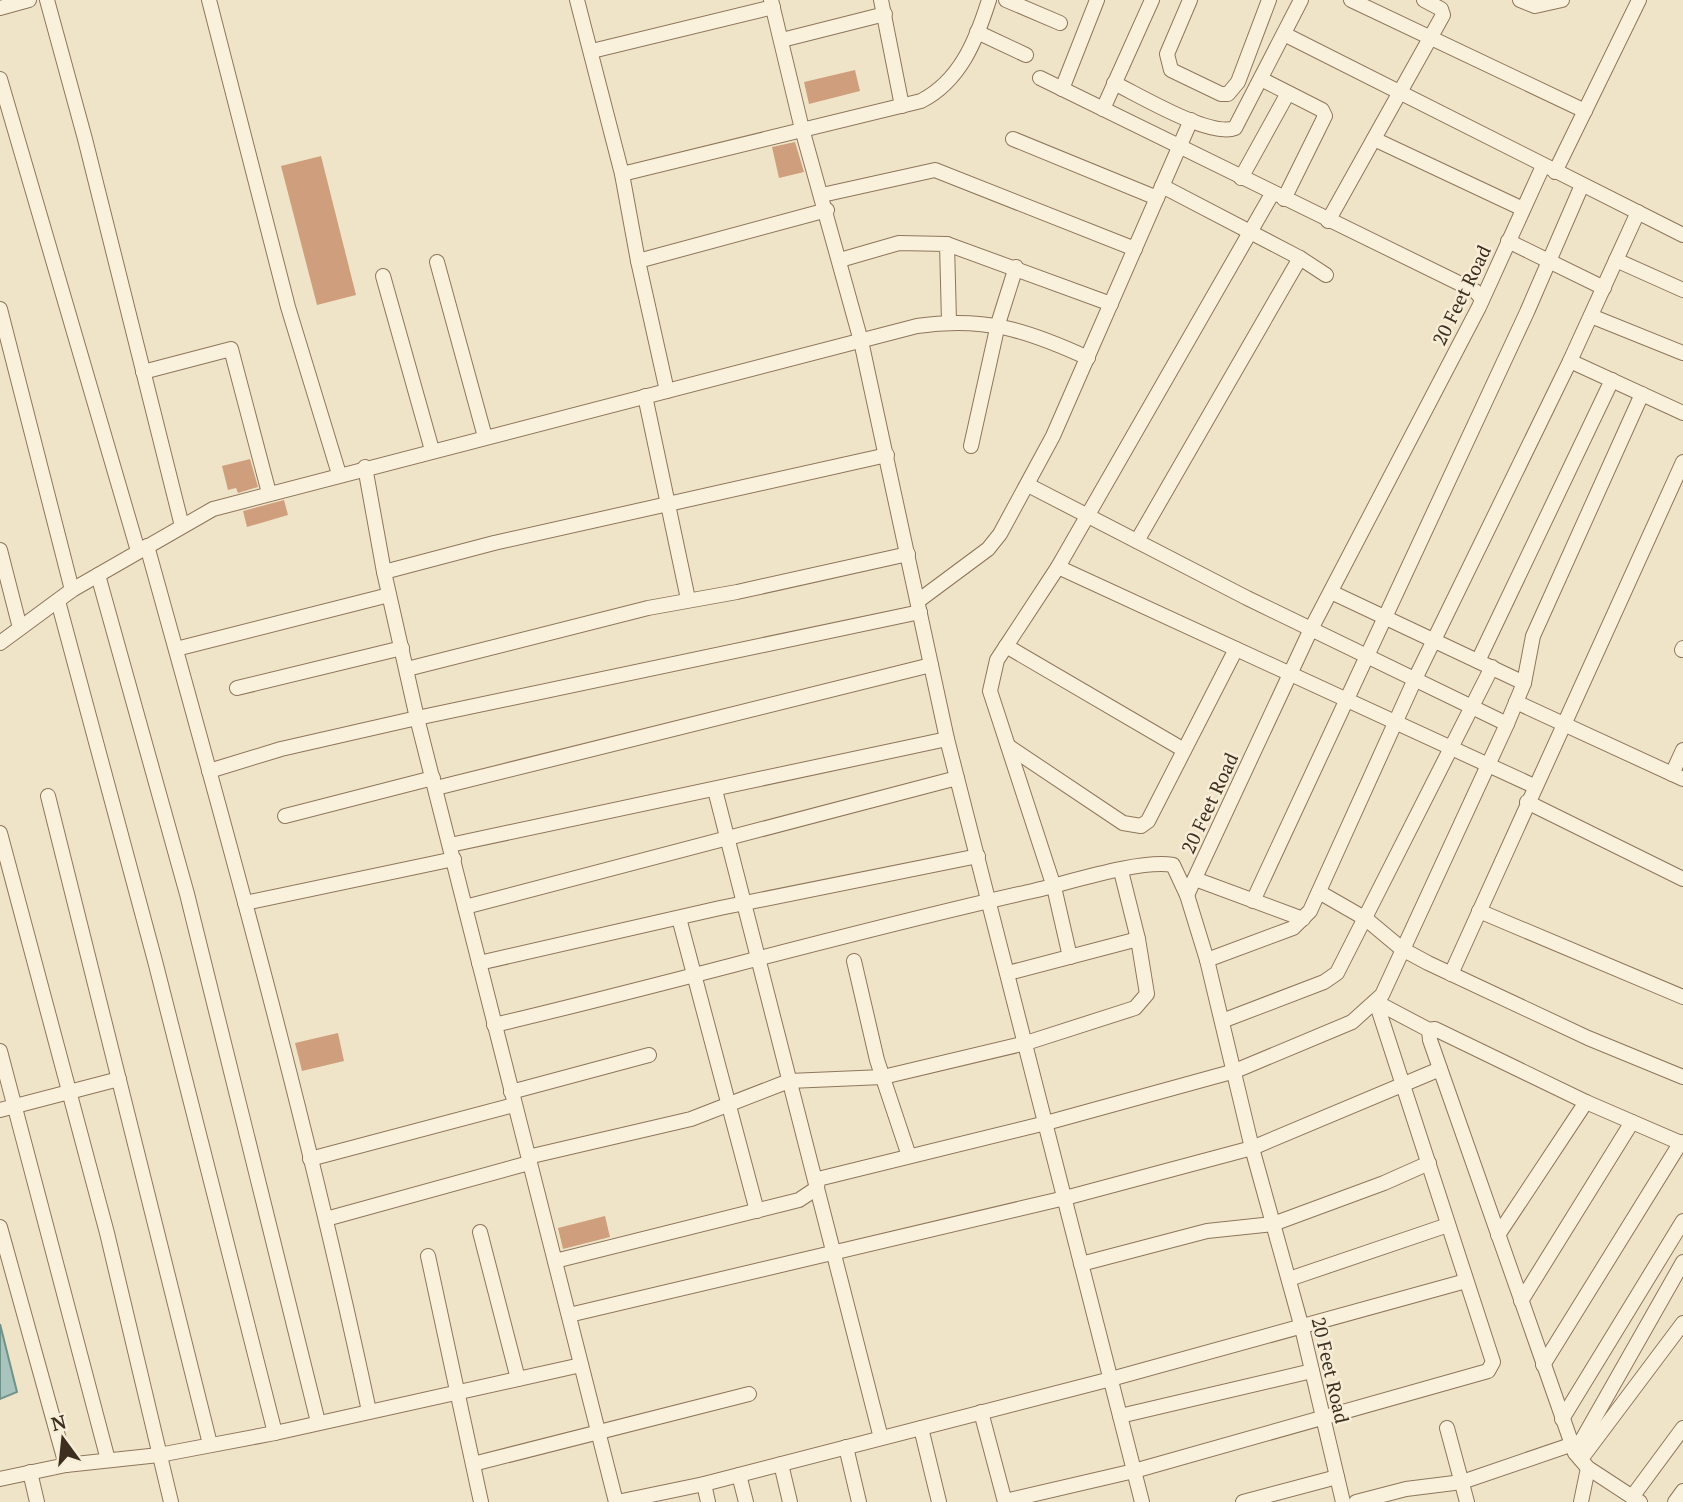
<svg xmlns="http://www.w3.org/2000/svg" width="1683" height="1502" viewBox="0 0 1683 1502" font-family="'PT Serif',serif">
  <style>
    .water { fill: #a9c4bc; stroke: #6f938a; stroke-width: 2 }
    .building { fill: #cf9f7d }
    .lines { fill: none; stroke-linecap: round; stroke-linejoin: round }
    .minor-casing { stroke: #8d765c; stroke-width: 16 }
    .minor { stroke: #faf1dc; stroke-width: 14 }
    .labels { text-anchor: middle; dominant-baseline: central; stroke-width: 5; stroke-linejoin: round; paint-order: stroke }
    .street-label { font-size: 19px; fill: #3d2e20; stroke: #f7eed8 }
  </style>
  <rect width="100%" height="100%" fill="#f0e4c8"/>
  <!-- water -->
  <polygon class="water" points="0,1324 17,1392 0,1399"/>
  <!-- building -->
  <g class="building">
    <polygon points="855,70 860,91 809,104 804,82"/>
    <polygon points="795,142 804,172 779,178 772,147"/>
    <polygon points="321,156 356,295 317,305 281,166"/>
    <polygon points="250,459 258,487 238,493 236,488 228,490 222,466"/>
    <polygon points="284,500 288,515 247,527 243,511"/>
    <polygon points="338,1033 344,1061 302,1071 295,1043"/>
    <polygon points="605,1216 610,1237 563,1249 558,1228"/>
  </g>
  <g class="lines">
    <!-- minor casing -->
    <g class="minor-casing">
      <g id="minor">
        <polyline points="47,0 85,139 182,526"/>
        <polyline points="209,0 288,307 339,474"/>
        <polyline points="577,0 622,174 638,261 667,391"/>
        <polyline points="771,0 802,129 861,341 947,739 1142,1502"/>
        <polyline points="881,0 902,106"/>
        <polyline points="1006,0 1060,23"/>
        <polyline points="1190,0 1167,54 1171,70 1221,94 1228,94 1238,82 1269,0"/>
        <polyline points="1351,0 1585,111"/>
        <polyline points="1520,0 1535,6 1562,0"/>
        <polyline points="0,8 29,0"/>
        <polyline points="977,32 1026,55"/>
        <polyline points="1284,34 1683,235"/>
        <polyline points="782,40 885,14"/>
        <polyline points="592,51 773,7"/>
        <polyline points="1040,78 1475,291 1482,299"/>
        <polyline points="0,79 138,551"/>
        <polyline points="1261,79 1322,110 1325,116 1284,199"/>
        <path d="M1114,83C1139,95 1210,138 1235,128L1301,0"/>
        <polyline points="1062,89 1097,0"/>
        <polyline points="1103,109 1152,0"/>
        <polyline points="1013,139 1157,198"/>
        <polyline points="1374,139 1523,209"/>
        <polyline points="1555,172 1639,0"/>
        <path d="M622,174L921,101C960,81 976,41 989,0"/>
        <polyline points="1241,178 1288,93"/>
        <polyline points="1162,186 1300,258 1326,275"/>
        <polyline points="822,195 935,170 1135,249"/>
        <polyline points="1328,221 1443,15 1441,9 1424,0"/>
        <polyline points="1508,241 1604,288"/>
        <polyline points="947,244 1111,304"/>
        <polyline points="840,260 899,243 947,244 949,321"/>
        <polyline points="1616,260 1683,290"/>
        <polyline points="638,261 827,210"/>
        <polyline points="437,262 485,437"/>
        <polyline points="383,276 432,450"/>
        <polyline points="0,309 72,590"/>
        <polyline points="1591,316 1683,353"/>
        <polyline points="1570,361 1683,413"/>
        <polyline points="143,372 231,349 269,493"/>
        <polyline points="645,396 688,599"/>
        <polyline points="971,446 998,324 1016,267"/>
        <polyline points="365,467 384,572 417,718 616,1502"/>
        <polyline points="1028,485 1247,598 1507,724"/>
        <polyline points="1137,541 1300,258"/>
        <path d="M147,546C227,833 307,1120 369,1411"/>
        <polyline points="0,550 20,628"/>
        <polyline points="1058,567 1534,786"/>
        <polyline points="384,572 494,543 887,455"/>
        <polyline points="98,575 187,894 318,1422"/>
        <polyline points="1331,592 1524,683"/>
        <polyline points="58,601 155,961 275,1433"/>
        <polyline points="918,601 988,549 1000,534 1053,436 1191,120"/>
        <path d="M0,643L72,590L213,509L917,326C984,316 1027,330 1088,358"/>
        <polyline points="1006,646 1184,750"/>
        <polyline points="176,649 389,595"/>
        <polyline points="1682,650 1683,648"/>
        <polyline points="1478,661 1612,380"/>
        <polyline points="407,669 648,608 737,592 908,554"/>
        <polyline points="237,688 402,648"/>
        <polyline points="1516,702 1683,779"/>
        <polyline points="1008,746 1123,823 1141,826 1148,821 1236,649"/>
        <polyline points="209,771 281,749 417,718 920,612"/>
        <polyline points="1672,774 1683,750"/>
        <polyline points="436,788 931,665"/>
        <polyline points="715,790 881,1438"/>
        <polyline points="48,796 210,1444"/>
        <polyline points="1527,802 1683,879"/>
        <polyline points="285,816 433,778"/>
        <polyline points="0,833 107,1233 171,1502"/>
        <polyline points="450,845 947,739"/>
        <polyline points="1195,879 1303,919"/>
        <polyline points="1319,892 1366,919 1402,949 1428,963 1588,1038 1683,1077"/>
        <polyline points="1187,895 1311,629 1479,307 1543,166"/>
        <polyline points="1253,901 1527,312 1582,185"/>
        <polyline points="245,903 454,859"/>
        <polyline points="465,907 957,778"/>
        <polyline points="1479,911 1683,997"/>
        <polyline points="679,918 757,1211"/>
        <polyline points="1070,957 1054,887 990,691 997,660 1058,567 1272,194"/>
        <polyline points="1207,960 1293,928 1310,911 1415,679 1570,361 1638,212"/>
        <polyline points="854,961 877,1060 909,1156"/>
        <polyline points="479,963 720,908 978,856"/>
        <polyline points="1008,973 1138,939"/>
        <polyline points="1451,974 1683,462"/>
        <polyline points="1376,1002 1429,1030"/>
        <polyline points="1222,1021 1324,982 1337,973 1492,667"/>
        <path d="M494,1025C673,983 849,932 1028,892C1065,884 1139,859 1173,865L1187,895L1207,960L1252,1148L1302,1328L1343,1502"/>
        <polyline points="0,1051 108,1460"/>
        <polyline points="511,1092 649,1055"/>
        <polyline points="0,1110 119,1079"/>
        <polyline points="310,1159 514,1105"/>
        <polyline points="326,1219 529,1163 532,1156 691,1119 789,1081 883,1077 1026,1043 1135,1008 1147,994 1138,939 1121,871"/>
        <polyline points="0,1227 66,1465"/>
        <polyline points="480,1232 518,1379"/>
        <polyline points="1498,1235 1586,1102"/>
        <polyline points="428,1256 481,1502"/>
        <polyline points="555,1261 799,1200 817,1188 818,1179 1046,1123 1235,1071 1352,1022 1382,995 1507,724 1524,683 1533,636 1642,394"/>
        <polyline points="1081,1264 1207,1231 1273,1224 1384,1183 1429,1163"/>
        <polyline points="1289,1279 1448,1225"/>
        <polyline points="1521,1301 1632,1122"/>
        <polyline points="569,1315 1065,1198 1252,1148 1440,1069"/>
        <polyline points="1543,1365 1681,1142"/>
        <polyline points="981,1412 1005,1502"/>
        <polyline points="1120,1416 1312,1371"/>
        <polyline points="1562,1419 1683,1221"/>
        <polyline points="921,1428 939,1502"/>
        <polyline points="1447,1428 1467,1502"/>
        <polyline points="846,1447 859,1502"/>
        <polyline points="1578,1447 1683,1262"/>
        <polyline points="1581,1459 1683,1323"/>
        <polyline points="473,1464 749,1394"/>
        <polyline points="781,1464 790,1502"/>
        <polyline points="30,1472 37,1502"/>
        <polyline points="739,1475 746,1502"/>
        <polyline points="0,1479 66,1465 159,1455 275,1433 581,1365"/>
        <polyline points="704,1484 708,1502"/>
        <polyline points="1632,1497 1683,1428"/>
        <polyline points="1005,1501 1134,1471 1488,1371 1493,1362 1376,1002"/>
        <polyline points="617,1502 704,1484 1111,1379 1466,1281"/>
        <polyline points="1243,1502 1337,1477"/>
        <polyline points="1356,1502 1406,1489 1462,1482 1582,1441"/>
        <polyline points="1581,1502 1588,1468"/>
        <polyline points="1640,1502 1588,1468 1575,1453 1430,1040 1429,1030 1435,1029 1586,1102 1683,1144"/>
        <polyline points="1675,1502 1683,1491"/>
      </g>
    </g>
    <!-- minor -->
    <use href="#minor" class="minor"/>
  </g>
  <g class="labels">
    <!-- street labels -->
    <g class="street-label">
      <text transform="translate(1461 295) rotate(-64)">20 Feet Road</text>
      <text transform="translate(1209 803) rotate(-65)">20 Feet Road</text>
      <text transform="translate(1331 1370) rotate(77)">20 Feet Road</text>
    </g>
  </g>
  <!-- north arrow -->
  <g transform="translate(63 1439) rotate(345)" stroke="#f7eed8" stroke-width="5" paint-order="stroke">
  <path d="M0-5L12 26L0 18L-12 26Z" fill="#3d2e20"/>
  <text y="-10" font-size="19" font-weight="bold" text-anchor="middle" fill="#3d2e20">N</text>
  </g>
</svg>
